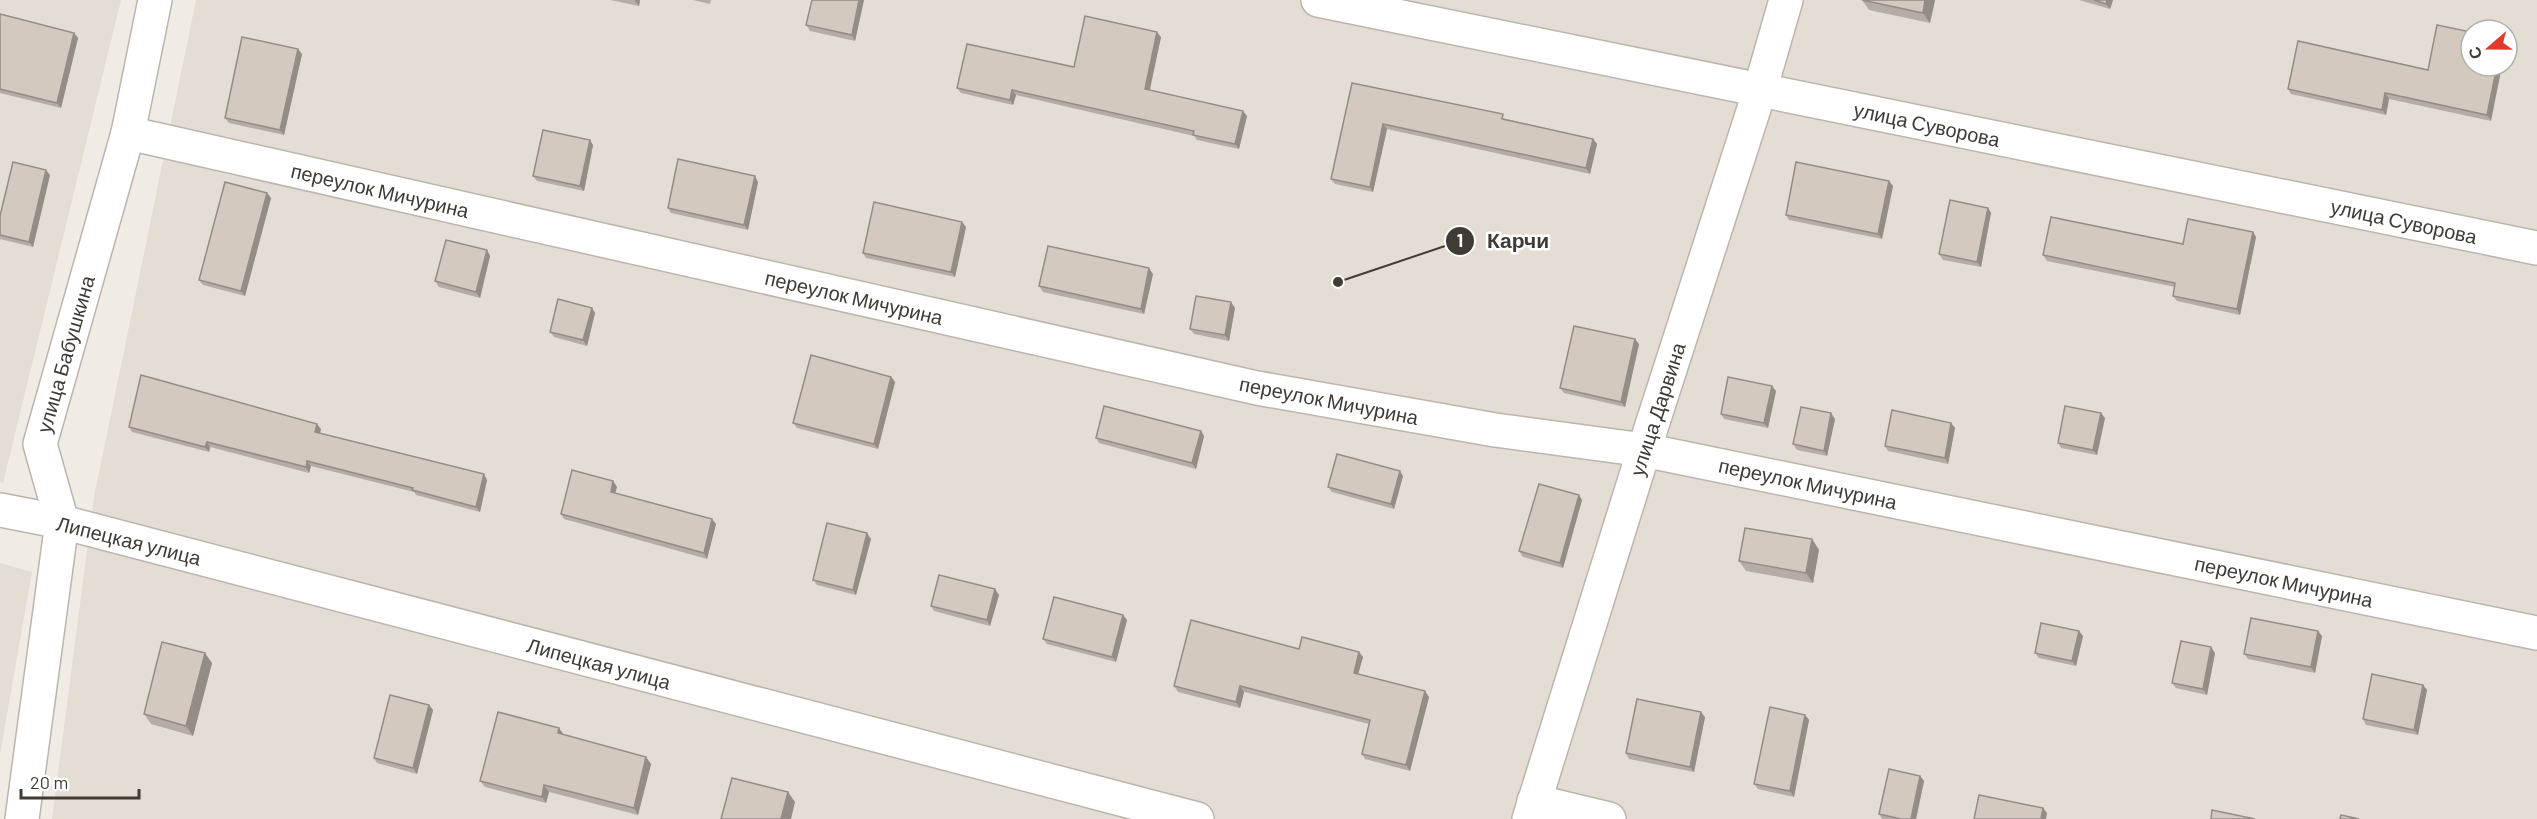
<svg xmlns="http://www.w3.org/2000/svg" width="2537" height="819" viewBox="0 0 2537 819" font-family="Barlow,sans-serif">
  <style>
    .residential { fill: #e3ddd3; fill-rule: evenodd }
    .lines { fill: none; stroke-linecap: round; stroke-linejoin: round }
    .street-casing { stroke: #bdb5ab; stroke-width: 36 }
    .street { stroke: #fff; stroke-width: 33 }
    .wall { fill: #b5ada3 }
    .shaded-wall { fill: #948d85 }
    .building { fill: #d3c9be; stroke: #948d85; stroke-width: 1.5 }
    .labels { text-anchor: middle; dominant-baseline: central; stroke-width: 5; stroke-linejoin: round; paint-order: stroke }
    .street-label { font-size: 20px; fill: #413b35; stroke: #fff }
    .leader { fill: none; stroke: #413b35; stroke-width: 2 }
    .callout-dot { fill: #413b35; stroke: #fff; stroke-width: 2 }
    .mark-label { font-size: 18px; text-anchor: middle; font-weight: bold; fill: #fff }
    .callout-label { font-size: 21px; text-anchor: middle; font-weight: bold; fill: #413b35; stroke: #fff; stroke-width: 5; stroke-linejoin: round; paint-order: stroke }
  </style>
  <rect width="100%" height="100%" fill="#f0ebe4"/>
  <!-- residential -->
  <g class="residential">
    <polygon points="0,0 121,0 3,483 0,482"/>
    <path d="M196,0H2537V819H52L94,497ZM2471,30H2507V66H2471Z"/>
    <polygon points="0,563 32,572 0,754"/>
  </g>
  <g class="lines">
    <!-- street casing -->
    <g class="street-casing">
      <g id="street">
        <polyline points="1318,0 2537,248"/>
        <polyline points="128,133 1257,388 1495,430 1644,450 2537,633"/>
        <polyline points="0,510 62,522 1197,819"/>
        <polyline points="1534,801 1609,819"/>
        <polyline points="22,819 62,522 40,444 128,133 155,0"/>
        <polyline points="1529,819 1644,450 1760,90 1786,0"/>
      </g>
    </g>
    <!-- street -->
    <use href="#street" class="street"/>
  </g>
  <!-- wall -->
  <g class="wall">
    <polygon points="610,0 640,0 639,6"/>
    <polygon points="693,0 711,0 710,4"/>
    <polygon points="864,0 855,41 810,31 806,25"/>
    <polygon points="1862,0 1935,0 1930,23 1869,10"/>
    <polygon points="2079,0 2113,0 2110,9"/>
    <polygon points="0,14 74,33 78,38 61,108 0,93"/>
    <polygon points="2437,25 2491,121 2389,99 2386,115 2291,94 2288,89 2428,70"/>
    <polygon points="1161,37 1149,90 1247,116 1239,149 1197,140 1194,136 1016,95 1013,105 961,93 957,88 1074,67"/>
    <polygon points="302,54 284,135 229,123 225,118"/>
    <polygon points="1352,83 1593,139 1597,144 1590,174 1387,129 1373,192 1335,184 1331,179"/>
    <polygon points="593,145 584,191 537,181 533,176"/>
    <polygon points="50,175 33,247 0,239 0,216"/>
    <polygon points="758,182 748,230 671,213 668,208"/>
    <polygon points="1893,186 1882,239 1789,220 1786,215"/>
    <polygon points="267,193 271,198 245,296 203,285 199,280"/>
    <polygon points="1988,208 1991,213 1981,267 1943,260 1939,254"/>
    <polygon points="966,227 955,277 866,258 863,253"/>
    <polygon points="2256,237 2240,315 2177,301 2173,296 2175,287 2047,261 2043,255"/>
    <polygon points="487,250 490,256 480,298 439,287 435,281"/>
    <polygon points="1153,274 1144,314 1043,292 1039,286"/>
    <polygon points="592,308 595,313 587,346 554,337 550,332"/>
    <polygon points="1235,308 1229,341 1194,334 1190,329"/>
    <polygon points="1639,344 1625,407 1564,393 1560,388"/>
    <polygon points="891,377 895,382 878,449 797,428 793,423"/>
    <polygon points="1776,391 1768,428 1724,419 1721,414"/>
    <polygon points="2105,418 2097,455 2061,448 2058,443"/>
    <polygon points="1835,419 1827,456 1797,450 1793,444"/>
    <polygon points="1951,423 1955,428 1948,464 1888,451 1885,446"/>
    <polygon points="129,427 321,429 320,433 487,480 480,512 416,495 414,492 311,466 309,473 210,447 209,452 132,432"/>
    <polygon points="1201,431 1204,436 1196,469 1099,443 1096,438"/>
    <polygon points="1403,476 1394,509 1332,492 1328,487"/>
    <polygon points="613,481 617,487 615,493 712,519 716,524 707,559 564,519 561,514"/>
    <polygon points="1579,495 1582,500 1563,568 1523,557 1519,551"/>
    <polygon points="871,539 856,595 817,585 813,580"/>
    <polygon points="1812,539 1819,550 1813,583 1746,571 1739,561"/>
    <polygon points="999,595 990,626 934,611 931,606"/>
    <polygon points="1123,615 1127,620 1116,662 1047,644 1043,639"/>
    <polygon points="2083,636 2076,666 2039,658 2035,653"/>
    <polygon points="2322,636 2315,673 2248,659 2244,654"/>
    <polygon points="1299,649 1359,652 1363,657 1358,674 1429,697 1410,771 1365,759 1362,754 1369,724 1244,692 1240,708 1178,692 1174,686"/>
    <polygon points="2215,653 2207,695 2176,688 2172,683"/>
    <polygon points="212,663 193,736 151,724 144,714"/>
    <polygon points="2423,685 2427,690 2418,735 2366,725 2363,719"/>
    <polygon points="429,705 433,710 417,774 377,763 374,758"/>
    <polygon points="1805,715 1809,720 1794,797 1758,789 1754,784"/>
    <polygon points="1705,717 1694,772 1629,759 1626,753"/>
    <polygon points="564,735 651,764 638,815 549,792 546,803 485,787 480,781"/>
    <polygon points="1920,776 1924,781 1916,819 1882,819 1879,814"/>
  </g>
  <!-- shaded-wall -->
  <g class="shaded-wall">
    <polygon points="635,0 640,0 639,6 635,1"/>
    <polygon points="859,0 864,0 855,41 852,35"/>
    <polygon points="1925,0 1935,0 1930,23 1923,13"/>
    <polygon points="2107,0 2113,0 2110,9 2106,4"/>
    <polygon points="1157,32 1161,37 1149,94 1145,89"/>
    <polygon points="74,33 78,38 61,108 57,103"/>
    <polygon points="298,49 302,54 284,135 280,130"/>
    <polygon points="2497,66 2502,66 2491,121 2487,115"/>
    <polygon points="1012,90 1016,95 1013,105 1010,100"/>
    <polygon points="2385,93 2389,99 2386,115 2382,110"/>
    <polygon points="1243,111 1247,116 1239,149 1235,144"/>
    <polygon points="1383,124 1387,129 1373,192 1370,187"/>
    <polygon points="1593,139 1597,144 1590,174 1586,168"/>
    <polygon points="590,140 593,145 584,191 580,186"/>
    <polygon points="46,170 50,175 33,247 29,242"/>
    <polygon points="755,176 758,182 748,230 744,225"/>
    <polygon points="1889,181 1893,186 1882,239 1878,234"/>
    <polygon points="267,193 271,198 245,296 241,291"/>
    <polygon points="1988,208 1991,213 1981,267 1977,262"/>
    <polygon points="962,222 966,227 955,277 951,272"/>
    <polygon points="2253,232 2256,237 2240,315 2237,309"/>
    <polygon points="487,250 490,256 480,298 476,292"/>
    <polygon points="1149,268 1153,274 1144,314 1141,309"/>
    <polygon points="1231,302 1235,308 1229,341 1225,335"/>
    <polygon points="592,308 595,313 587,346 583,340"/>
    <polygon points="1635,339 1639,344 1625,407 1621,402"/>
    <polygon points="891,377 895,382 878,449 874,444"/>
    <polygon points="1772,386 1776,391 1768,428 1764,423"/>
    <polygon points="1831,413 1835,419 1827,456 1824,451"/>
    <polygon points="2101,413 2105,418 2097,455 2093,450"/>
    <polygon points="1951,423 1955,428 1948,464 1945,458"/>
    <polygon points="317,424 321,429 319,437 315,432"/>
    <polygon points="1201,431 1204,436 1196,469 1192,463"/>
    <polygon points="207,442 210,447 209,452 205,447"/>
    <polygon points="307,461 311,466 309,473 306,467"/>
    <polygon points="1400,471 1403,476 1394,509 1391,504"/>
    <polygon points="484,474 487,480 480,512 476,507"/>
    <polygon points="613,481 617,487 614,497 611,492"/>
    <polygon points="1579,495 1582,500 1563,568 1560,563"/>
    <polygon points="712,519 716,524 707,559 704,553"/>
    <polygon points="867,533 871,539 856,595 853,590"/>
    <polygon points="1812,539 1819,550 1813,583 1806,573"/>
    <polygon points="995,589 999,595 990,626 987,620"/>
    <polygon points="1123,615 1127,620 1116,662 1112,657"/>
    <polygon points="2079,631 2083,636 2076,666 2072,661"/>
    <polygon points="2318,631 2322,636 2315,673 2311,667"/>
    <polygon points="2211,647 2215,653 2207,695 2203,689"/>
    <polygon points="1359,652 1363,657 1357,678 1354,673"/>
    <polygon points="205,653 212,663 193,736 186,726"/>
    <polygon points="2423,685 2427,690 2418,735 2414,730"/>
    <polygon points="1240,686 1244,692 1240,708 1236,702"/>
    <polygon points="1425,691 1429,697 1410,771 1406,765"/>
    <polygon points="429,705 433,710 417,774 413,768"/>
    <polygon points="1701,712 1705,717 1694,772 1690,767"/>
    <polygon points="1805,715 1809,720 1794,797 1790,791"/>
    <polygon points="559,728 564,735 558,733"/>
    <polygon points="646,757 651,764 638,815 634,808"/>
    <polygon points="1920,776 1924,781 1916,819 1911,819"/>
    <polygon points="544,785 549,792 546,803 542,797"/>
    <polygon points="788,792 795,802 791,819 781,819"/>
    <polygon points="2043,808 2047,813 2046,819 2041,819"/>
  </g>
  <!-- building -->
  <g class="building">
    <polygon points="812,0 859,0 852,35 806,25"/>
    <polygon points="1862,0 1925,0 1923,13"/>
    <polygon points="2094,0 2107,0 2106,4"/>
    <polygon points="0,14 74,33 57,103 0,89"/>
    <polygon points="1085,16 1157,32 1145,89 1243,111 1235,144 1193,135 1194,131 1012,90 1010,100 957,88 967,44 1074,67"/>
    <polygon points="2437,25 2471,32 2471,66 2497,66 2487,115 2385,93 2382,110 2288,89 2298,41 2428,70"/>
    <polygon points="242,37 298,49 280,130 225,118"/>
    <polygon points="1352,83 1503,114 1502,119 1593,139 1586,168 1383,124 1370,187 1331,179"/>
    <polygon points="543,130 590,140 580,186 533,176"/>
    <polygon points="678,159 755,176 744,225 668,208"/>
    <polygon points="13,162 46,170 29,242 0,235 0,216"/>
    <polygon points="1796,162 1889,181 1878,234 1786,215"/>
    <polygon points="225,182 267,193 241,291 199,280"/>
    <polygon points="1950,200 1988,208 1977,262 1939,254"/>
    <polygon points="874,202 962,222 951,272 863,253"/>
    <polygon points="2051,217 2183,244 2188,219 2253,232 2237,309 2173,296 2175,283 2043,255"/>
    <polygon points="446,240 487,250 476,292 435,281"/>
    <polygon points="1048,246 1149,268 1141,309 1039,286"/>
    <polygon points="1196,296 1231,302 1225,335 1190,329"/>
    <polygon points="558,299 592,308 583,340 550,332"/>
    <polygon points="1574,326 1635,339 1621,402 1560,388"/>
    <polygon points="811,355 891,377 874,444 793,423"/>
    <polygon points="141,375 317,424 315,432 484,474 476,507 412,490 413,488 307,461 306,467 207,442 205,447 129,427"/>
    <polygon points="1728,377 1772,386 1764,423 1721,414"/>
    <polygon points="1104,406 1201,431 1192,463 1096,438"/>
    <polygon points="2065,406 2101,413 2093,450 2058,443"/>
    <polygon points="1801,407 1831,413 1824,451 1793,444"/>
    <polygon points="1892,410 1951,423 1945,458 1885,446"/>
    <polygon points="1337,454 1400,471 1391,504 1328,487"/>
    <polygon points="572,470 613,481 611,492 712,519 704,553 561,514"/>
    <polygon points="1539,484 1579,495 1560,563 1519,551"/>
    <polygon points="827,523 867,533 853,590 813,580"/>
    <polygon points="1745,528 1812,539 1806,573 1739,561"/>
    <polygon points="939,575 995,589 987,620 931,606"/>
    <polygon points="1054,597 1123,615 1112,657 1043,639"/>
    <polygon points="2251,618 2318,631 2311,667 2244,654"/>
    <polygon points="1191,620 1299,649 1302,637 1359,652 1354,673 1425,691 1406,765 1362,754 1370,720 1240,686 1236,702 1174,686"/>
    <polygon points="2041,623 2079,631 2072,661 2035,653"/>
    <polygon points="2181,641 2211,647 2203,689 2172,683"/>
    <polygon points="162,642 205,653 186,726 144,714"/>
    <polygon points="2372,674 2423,685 2414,730 2363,719"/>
    <polygon points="390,695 429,705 413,768 374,758"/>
    <polygon points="1637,699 1701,712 1690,767 1626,753"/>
    <polygon points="1770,707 1805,715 1790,791 1754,784"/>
    <polygon points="498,712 559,728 558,733 646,757 634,808 544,785 542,797 480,781"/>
    <polygon points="1889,769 1920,776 1911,819 1901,819 1879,814"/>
    <polygon points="732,778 788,792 781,819 721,819"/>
    <polygon points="1979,795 2043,808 2041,819 1974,819"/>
    <polygon points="2212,810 2255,819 2211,819"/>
    <polygon points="2341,815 2359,819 2340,819"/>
  </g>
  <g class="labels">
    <!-- street labels -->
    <g class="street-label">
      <text transform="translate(1927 124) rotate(12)">улица Суворова</text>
      <text transform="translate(380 190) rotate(13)">переулок Мичурина</text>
      <text transform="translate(2404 221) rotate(12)">улица Суворова</text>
      <text transform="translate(854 297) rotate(13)">переулок Мичурина</text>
      <text transform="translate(65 354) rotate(-74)">улица Бабушкина</text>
      <text transform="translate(1329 400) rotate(11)">переулок Мичурина</text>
      <text transform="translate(1657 409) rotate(-72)">улица Дарвина</text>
      <text transform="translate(1808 483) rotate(12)">переулок Мичурина</text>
      <text transform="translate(129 540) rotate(14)">Липецкая улица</text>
      <text transform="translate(2284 581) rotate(12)">переулок Мичурина</text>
      <text transform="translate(599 663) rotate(15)">Липецкая улица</text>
    </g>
  </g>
  <!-- callouts -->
  <path class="leader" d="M1338 282L1460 241"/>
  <g class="callout-dot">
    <circle cx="1338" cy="282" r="6"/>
    <circle cx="1460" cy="241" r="15"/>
  </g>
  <g class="mark-label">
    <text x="1460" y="247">1</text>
  </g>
  <g class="callout-label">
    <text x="1518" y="248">Карчи</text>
  </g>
  <!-- north arrow -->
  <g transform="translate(2489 48) rotate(250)"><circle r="28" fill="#ffffff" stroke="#b3b1ae" stroke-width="1.5"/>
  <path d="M0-4.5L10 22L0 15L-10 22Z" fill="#df3a2b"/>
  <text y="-9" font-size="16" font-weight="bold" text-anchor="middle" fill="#413b35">С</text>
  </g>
  <!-- scale -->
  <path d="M21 789v9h118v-9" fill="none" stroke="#413b35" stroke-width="3"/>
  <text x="30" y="789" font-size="18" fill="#413b35" stroke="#ffffff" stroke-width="4.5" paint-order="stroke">20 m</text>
</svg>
